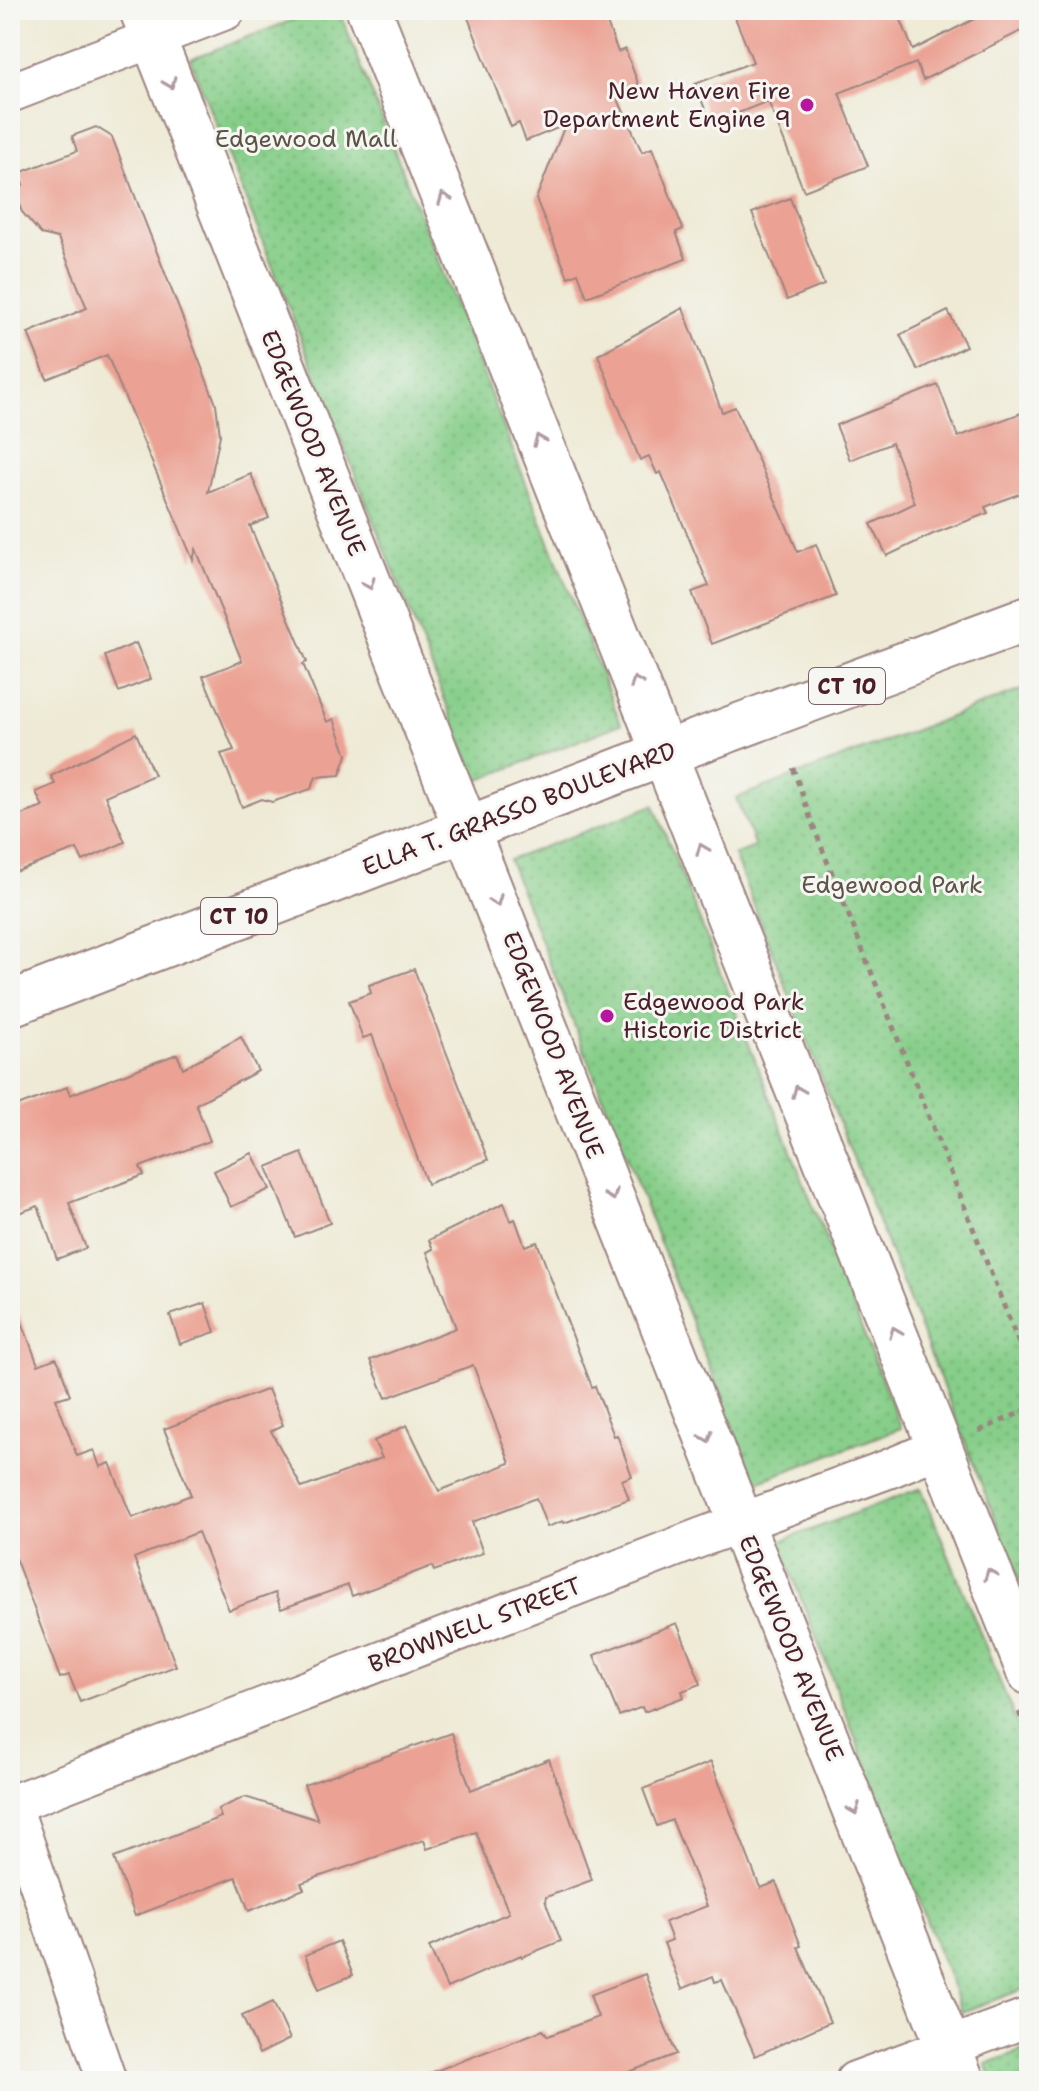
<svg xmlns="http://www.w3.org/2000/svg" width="1039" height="2091" viewBox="0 0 1039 2091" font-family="'Shantell Sans',sans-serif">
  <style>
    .park { fill: url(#park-dots); stroke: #68765a; stroke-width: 2 }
    .building { fill: #eba193 }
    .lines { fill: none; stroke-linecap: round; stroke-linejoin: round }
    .street-casing { stroke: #9c8480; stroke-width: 42 }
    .secondary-casing { stroke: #9c8480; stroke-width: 48 }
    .primary-casing { stroke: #9c8480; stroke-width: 48 }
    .path { stroke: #9c8480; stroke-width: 5; stroke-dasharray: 6 6; stroke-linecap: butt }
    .street { stroke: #fff; stroke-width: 38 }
    .secondary { stroke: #fff; stroke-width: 44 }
    .primary { stroke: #fff; stroke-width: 44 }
    .oneway { stroke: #ae9aa0 }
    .poi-dot { fill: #b5179e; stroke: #f6f6f2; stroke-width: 3 }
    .labels { text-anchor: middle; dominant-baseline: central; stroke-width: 6; stroke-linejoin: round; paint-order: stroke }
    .shield { fill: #f6f6f2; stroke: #7e6067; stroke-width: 2 }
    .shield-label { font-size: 22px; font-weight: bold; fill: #4a1f2b }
    .poi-label { font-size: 24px; fill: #4a1f2b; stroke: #f6f6f2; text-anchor: end }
    .park-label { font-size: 24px; fill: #5c5447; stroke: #f6f6f2 }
    .street-label { font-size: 24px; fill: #4a1f2b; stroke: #f6f6f2 }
  </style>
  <defs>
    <pattern id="park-dots" width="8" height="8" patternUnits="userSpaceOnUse" patternTransform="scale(2)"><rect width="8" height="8" fill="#86ce89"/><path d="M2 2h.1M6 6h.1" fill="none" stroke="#75b076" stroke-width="1.8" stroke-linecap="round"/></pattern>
  </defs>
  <rect width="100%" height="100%" fill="#f6f6f2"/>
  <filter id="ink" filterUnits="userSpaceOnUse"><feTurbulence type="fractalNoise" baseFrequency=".0125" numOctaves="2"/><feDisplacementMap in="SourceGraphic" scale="16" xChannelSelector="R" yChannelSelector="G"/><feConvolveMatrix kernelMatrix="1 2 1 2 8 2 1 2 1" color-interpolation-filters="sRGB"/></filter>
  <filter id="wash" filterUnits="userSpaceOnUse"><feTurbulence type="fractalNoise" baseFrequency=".006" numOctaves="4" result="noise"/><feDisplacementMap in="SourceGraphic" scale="32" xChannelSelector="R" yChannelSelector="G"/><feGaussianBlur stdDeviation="1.8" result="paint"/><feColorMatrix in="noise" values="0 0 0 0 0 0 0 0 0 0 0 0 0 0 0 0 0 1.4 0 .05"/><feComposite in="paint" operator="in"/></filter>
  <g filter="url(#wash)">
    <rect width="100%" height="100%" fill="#eeead5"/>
    <!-- park -->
    <g class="park">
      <polygon points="319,10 339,10 621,724 477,781 190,59"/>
      <polygon points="1029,687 1029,1605 734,855 755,847 736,798"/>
      <polygon points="654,805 901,1428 755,1483 509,860"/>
      <polygon points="921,1488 1029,1753 1029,1987 962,2012 779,1542"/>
      <polygon points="1029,2048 1029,2081 993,2081 986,2064"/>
    </g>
    <g id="blocks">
      <!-- building -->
      <g class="building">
        <polygon points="465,10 602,10 618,52 625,49 639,86 616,95 642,152 652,148 683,229 676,232 686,259 587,297 578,273 568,277 536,199 565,125 526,141 519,123 511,127"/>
        <polygon points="732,10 897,10 913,50 992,10 1029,10 1029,27 923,80 916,63 839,93 868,166 804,191 768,101 711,124 695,84 753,62"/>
        <polygon points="96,127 112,137 216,404 220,435 208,492 251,474 269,518 250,526 307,662 303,664 327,722 334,719 347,755 340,775 316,777 311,789 272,802 262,799 242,807 221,754 234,750 203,676 242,661 196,549 193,560 107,355 47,379 28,333 87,308 58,238 41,234 22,212 13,190 23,185 19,173 77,151 72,136"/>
        <polygon points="790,198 824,285 787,300 752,213"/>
        <polygon points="683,308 722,412 735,407 798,552 816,544 836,596 712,644 692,592 709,586 661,472 657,474 649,456 640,460 598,355"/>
        <polygon points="948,311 966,346 918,370 900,335"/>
        <polygon points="938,385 958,437 1029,410 1029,490 985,507 988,513 933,534 887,556 871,524 915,503 892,443 850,460 836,425"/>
        <polygon points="136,643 151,679 119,692 105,656"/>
        <polygon points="136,733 154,775 105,796 125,842 83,861 77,849 10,874 10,819 43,807 36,792 55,784 51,776"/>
        <polygon points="414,969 488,1160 427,1184 372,1035 363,1038 349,1001 371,993 369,985"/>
        <polygon points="241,1037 258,1071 196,1104 210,1141 140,1167 144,1175 69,1203 86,1248 57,1259 38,1206 10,1216 10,1109 67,1087 70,1095 177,1054 183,1068"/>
        <polygon points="252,1153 270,1189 231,1207 214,1171"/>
        <polygon points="302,1153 330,1223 295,1237 267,1167"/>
        <polygon points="504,1203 511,1221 515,1219 525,1246 537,1242 592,1387 595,1386 614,1436 617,1435 632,1476 622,1480 629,1499 564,1523 563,1521 547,1527 536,1498 472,1522 483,1553 434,1571 432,1566 352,1596 348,1585 281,1609 275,1593 229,1610 198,1532 134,1558 176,1666 80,1702 69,1675 60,1678 10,1544 10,1298 13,1298 38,1365 56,1358 59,1363 70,1395 56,1399 77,1456 94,1450 100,1467 110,1463 132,1518 191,1495 164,1429 268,1389 283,1425 271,1431 302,1488 382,1458 374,1441 407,1425 439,1491 510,1463 473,1365 386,1398 370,1360 456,1328 427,1252 433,1249 429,1240"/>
        <polygon points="205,1303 215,1332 180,1344 170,1315"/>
        <polygon points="677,1623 701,1684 682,1691 684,1697 644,1712 642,1707 619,1716 594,1655"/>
        <polygon points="451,1733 471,1790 549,1759 592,1880 546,1897 545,1901 561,1941 522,1957 521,1955 447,1988 429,1947 509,1913 476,1832 427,1849 424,1840 301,1883 304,1889 249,1911 236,1877 135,1916 114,1858 221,1817 218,1809 245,1797 318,1820 304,1785"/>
        <polygon points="711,1762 759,1885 761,1888 776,1882 801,1946 798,1947 830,2022 755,2056 722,1980 715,1982 713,1976 682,1989 664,1943 672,1940 665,1922 707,1906 672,1820 657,1826 643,1789"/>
        <polygon points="339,1941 353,1975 319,1989 305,1955"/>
        <polygon points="645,1974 676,2054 606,2081 418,2081 417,2078 543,2030 548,2036 598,2017 590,1995"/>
        <polygon points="273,2002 290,2039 259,2054 242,2016"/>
      </g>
    </g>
  </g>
  <g filter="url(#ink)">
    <use href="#blocks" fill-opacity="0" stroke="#9c8480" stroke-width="2"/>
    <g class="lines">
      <!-- street casing -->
      <g class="street-casing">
        <g id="street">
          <polyline points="10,93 226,10"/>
          <polyline points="10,1800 107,2081"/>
          <polyline points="10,1805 702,1537 888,1469 941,1447"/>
          <polyline points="855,2081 1029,2017"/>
        </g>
      </g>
      <!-- secondary casing -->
      <g class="secondary-casing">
        <g id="secondary">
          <polyline points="142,10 962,2081"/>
          <polyline points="369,10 1029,1672"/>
        </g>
      </g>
      <!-- primary casing -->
      <g class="primary-casing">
        <polyline id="primary" points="10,1004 626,768 1029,618"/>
      </g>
      <!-- path -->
      <g class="path">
        <polyline points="793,768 812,823 1029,1369"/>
        <polyline points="979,1431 1029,1409"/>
        <polyline points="1019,1712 1029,1738"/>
      </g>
      <!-- street -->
      <use href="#street" class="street"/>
      <!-- secondary -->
      <use href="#secondary" class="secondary"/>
      <!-- primary -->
      <use href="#primary" class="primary"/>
    </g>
    <!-- one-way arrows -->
    <defs><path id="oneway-chevron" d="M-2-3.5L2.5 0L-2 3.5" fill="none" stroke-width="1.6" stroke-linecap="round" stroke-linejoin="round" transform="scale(2)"/></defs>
    <g class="oneway">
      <use href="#oneway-chevron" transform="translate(170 83) rotate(68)"/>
      <use href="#oneway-chevron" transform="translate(444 198) rotate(-112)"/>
      <use href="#oneway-chevron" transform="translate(539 440) rotate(-112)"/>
      <use href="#oneway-chevron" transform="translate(369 584) rotate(68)"/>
      <use href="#oneway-chevron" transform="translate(636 682) rotate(-112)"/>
      <use href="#oneway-chevron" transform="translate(702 849) rotate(-112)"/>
      <use href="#oneway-chevron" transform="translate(496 901) rotate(69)"/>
      <use href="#oneway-chevron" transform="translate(798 1091) rotate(-112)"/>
      <use href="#oneway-chevron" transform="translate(612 1195) rotate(69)"/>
      <use href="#oneway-chevron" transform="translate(895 1332) rotate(-112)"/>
      <use href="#oneway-chevron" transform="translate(707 1437) rotate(69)"/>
      <use href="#oneway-chevron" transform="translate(990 1574) rotate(-111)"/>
      <use href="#oneway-chevron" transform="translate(854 1809) rotate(69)"/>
    </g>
  </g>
  <!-- markers -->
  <g class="poi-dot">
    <circle cx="807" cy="105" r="8"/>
    <circle cx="607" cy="1016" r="8"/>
  </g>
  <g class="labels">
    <!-- shield labels -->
    <g class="shield">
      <rect x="809" y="668" width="76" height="36" rx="6"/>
      <rect x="201" y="898" width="76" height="36" rx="6"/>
    </g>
    <g class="shield-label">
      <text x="847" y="686">CT 10</text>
      <text x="239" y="916">CT 10</text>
    </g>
    <!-- poi labels -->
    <g class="poi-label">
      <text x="791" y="91">New Haven Fire<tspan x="791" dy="28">Department Engine 9</tspan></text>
      <text x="623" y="1002" text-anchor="start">Edgewood Park<tspan x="623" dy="28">Historic District</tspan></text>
    </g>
    <!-- park labels -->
    <g class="park-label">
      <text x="306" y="139">Edgewood Mall</text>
      <text x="892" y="885">Edgewood Park</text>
    </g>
    <!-- street labels -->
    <g class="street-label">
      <text transform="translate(313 443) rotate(68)">EDGEWOOD AVENUE</text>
      <text transform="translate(519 809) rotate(-21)">ELLA T. GRASSO BOULEVARD</text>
      <text transform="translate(553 1045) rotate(69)">EDGEWOOD AVENUE</text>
      <text transform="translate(475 1625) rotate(-21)">BROWNELL STREET</text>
      <text transform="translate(791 1648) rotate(68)">EDGEWOOD AVENUE</text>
    </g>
  </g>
  <!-- margin -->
  <rect width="1039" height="2091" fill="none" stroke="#f6f6f2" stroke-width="40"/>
</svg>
